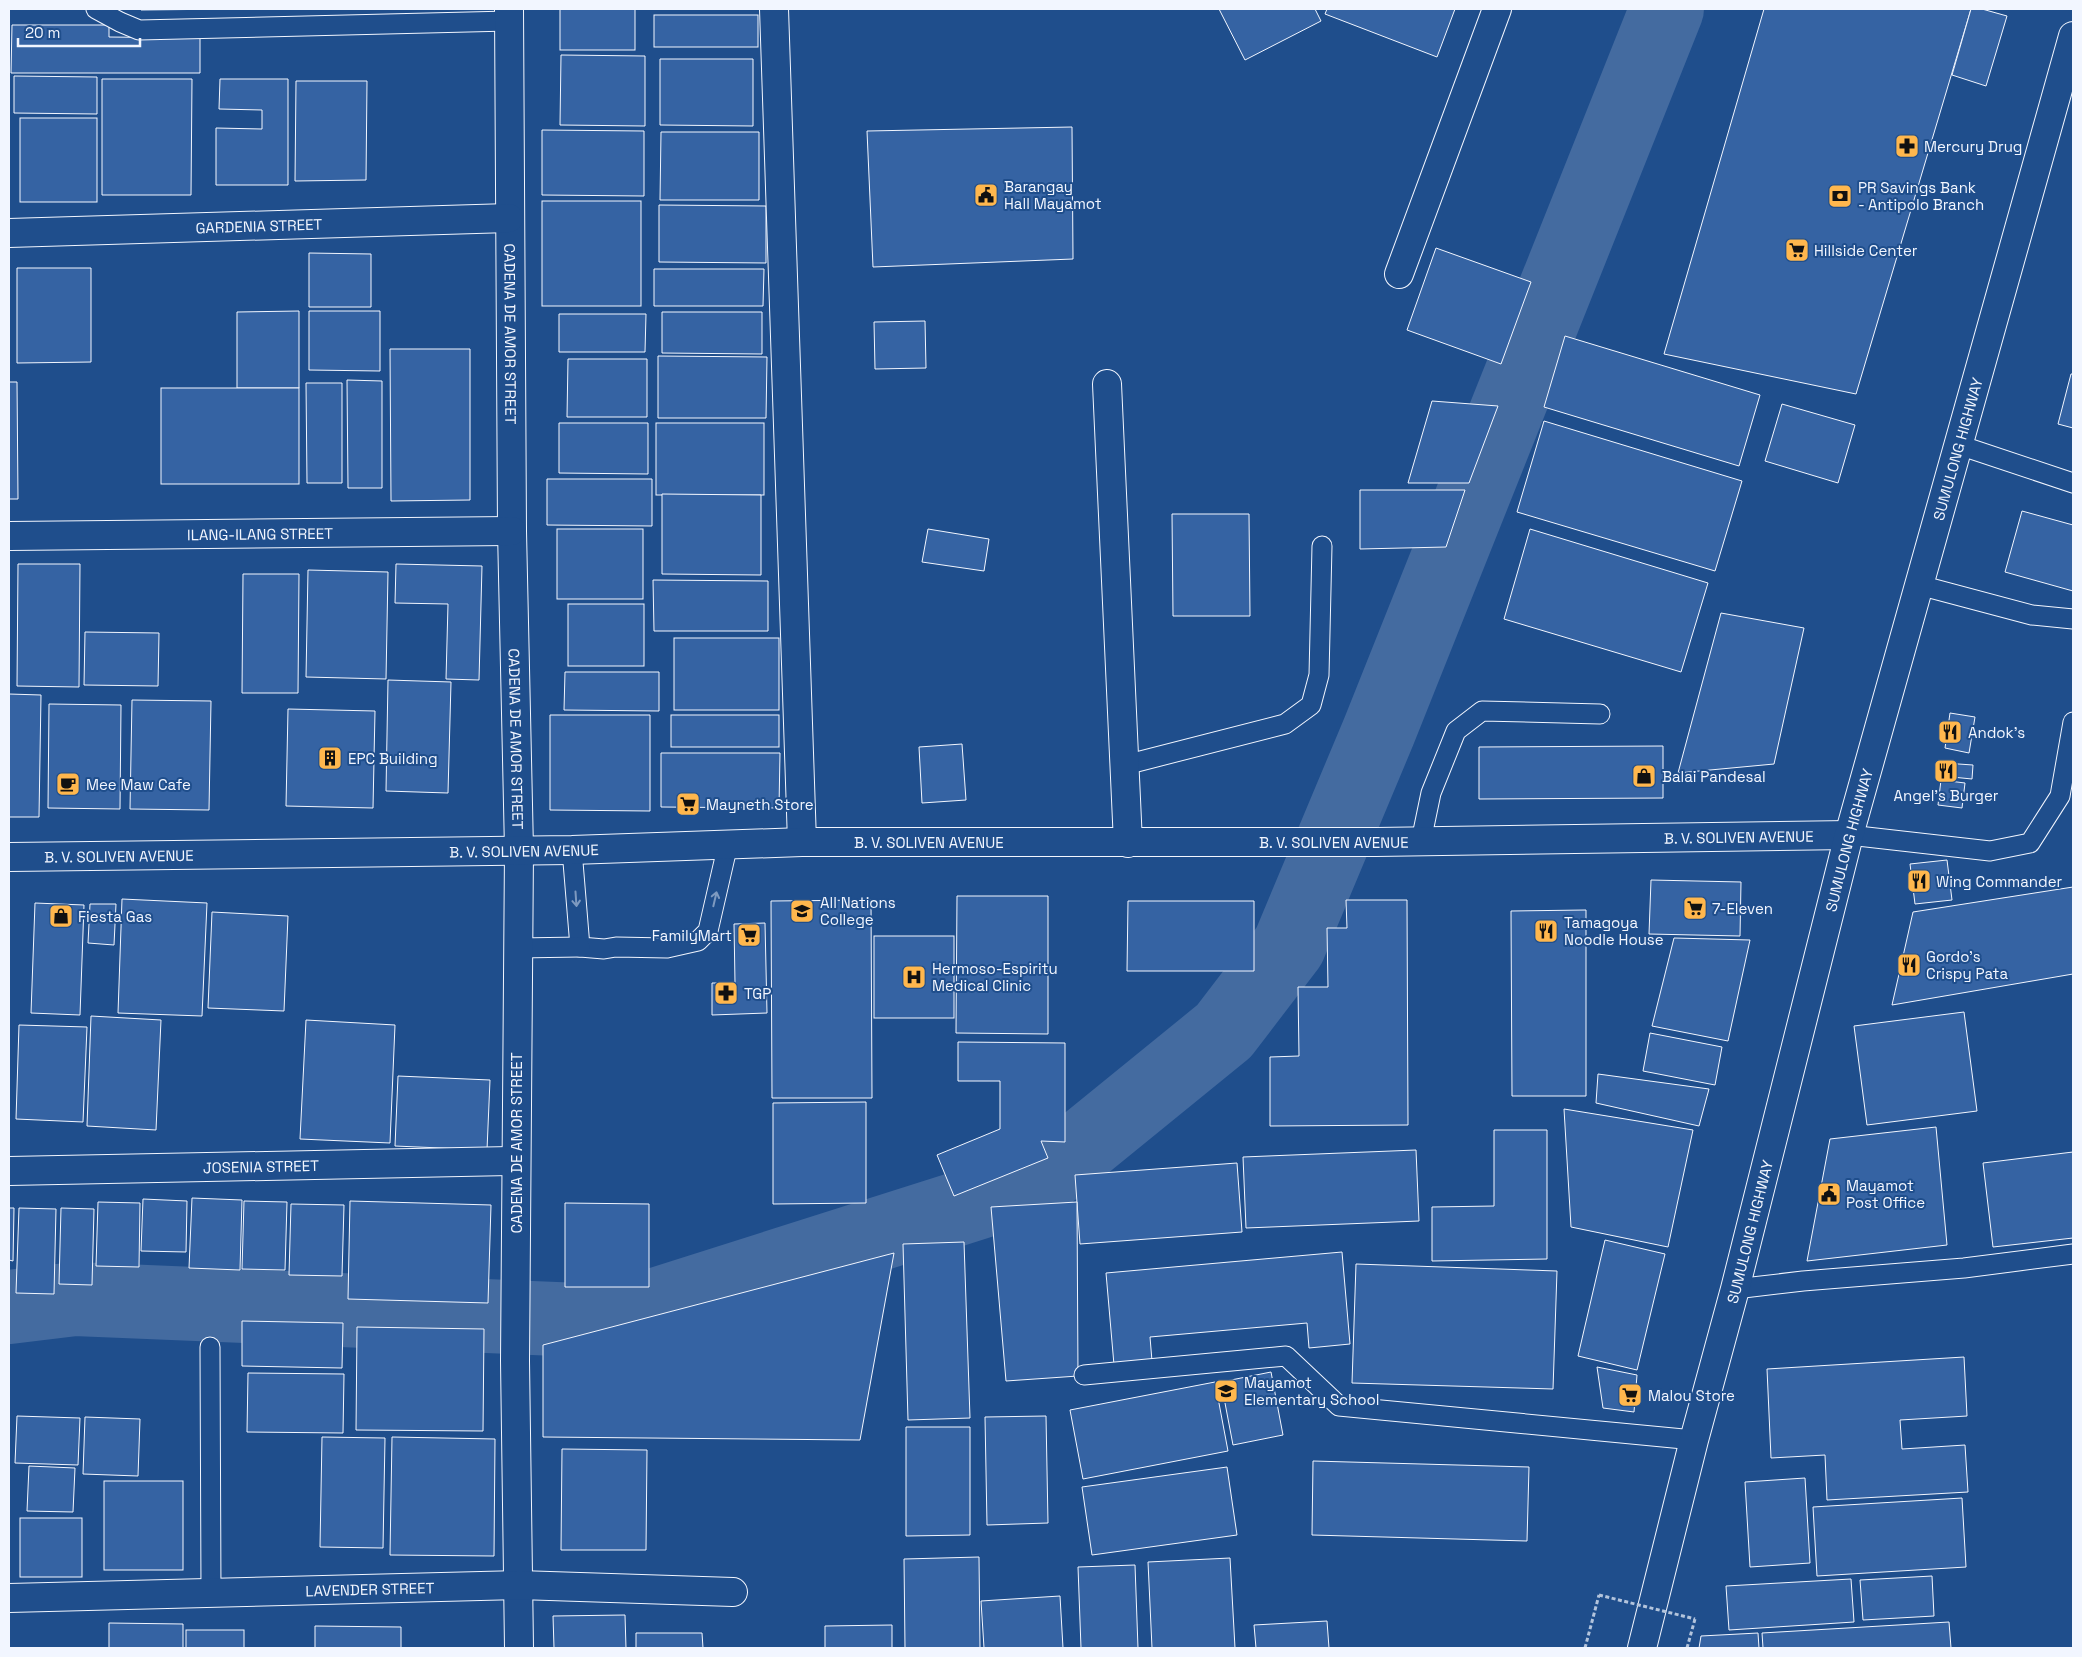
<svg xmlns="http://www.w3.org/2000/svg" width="2082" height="1657" viewBox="0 0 2082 1657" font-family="'Space Grotesk',sans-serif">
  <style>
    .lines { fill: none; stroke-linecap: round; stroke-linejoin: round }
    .river { stroke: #446ba0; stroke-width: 74 }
    .building { fill: #3563a3; stroke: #f2f6ff }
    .lane-casing { stroke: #f2f6ff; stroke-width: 21 }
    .street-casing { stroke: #f2f6ff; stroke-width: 30 }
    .secondary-casing { stroke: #f2f6ff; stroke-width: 30 }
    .path { stroke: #b3c4dc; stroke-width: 3; stroke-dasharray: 4 2.5; stroke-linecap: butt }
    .lane { stroke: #1f4e8c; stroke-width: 19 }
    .street { stroke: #1f4e8c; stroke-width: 28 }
    .secondary { stroke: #1f4e8c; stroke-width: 28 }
    .path-bridge { stroke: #b3c4dc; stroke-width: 3; stroke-dasharray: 4 2.5; stroke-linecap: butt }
    .oneway { stroke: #7e9ac0 }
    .labels { text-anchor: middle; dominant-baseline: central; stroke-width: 4; stroke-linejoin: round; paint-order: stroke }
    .poi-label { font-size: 15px; fill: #f2f6ff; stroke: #1f4e8c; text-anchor: start }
    .street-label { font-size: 15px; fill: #f2f6ff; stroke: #1f4e8c }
  </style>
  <rect width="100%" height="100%" fill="#1f4e8c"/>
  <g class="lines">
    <!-- river -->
    <polyline class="river" points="9,1307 75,1299 605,1321 1036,1184 1224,1031 1289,946 1379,731 1667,9"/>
  </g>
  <!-- building -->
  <g class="building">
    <polygon points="141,9 234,9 141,10"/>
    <rect x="560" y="9" width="75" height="41"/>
    <polygon points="1219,9 1315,9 1321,21 1245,60"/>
    <polygon points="1327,9 1455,9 1437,57 1325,14"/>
    <polygon points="1764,9 1971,9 1856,394 1664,354"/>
    <polygon points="1971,9 1982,9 2007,16 1986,86 1952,75"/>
    <rect x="654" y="15" width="104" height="32"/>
    <polygon points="12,25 109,25 109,37 200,38 200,73 11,73"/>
    <polygon points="561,55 645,56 645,126 560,125"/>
    <polygon points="660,59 753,59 753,126 660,125"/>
    <polygon points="14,76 97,77 97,114 14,113"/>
    <polygon points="102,79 192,79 191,195 102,195"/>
    <polygon points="220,79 288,79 288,185 216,185 216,128 262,129 262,110 219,109"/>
    <polygon points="296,81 367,81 366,180 295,181"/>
    <rect x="20" y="118" width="77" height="84"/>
    <polygon points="1072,127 1073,259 873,267 867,131"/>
    <polygon points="542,130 644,131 644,196 542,195"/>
    <polygon points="661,132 759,132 759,200 660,200"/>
    <rect x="542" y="201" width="99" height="105"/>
    <polygon points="659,205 766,206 766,263 659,262"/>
    <polygon points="1436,248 1531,282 1501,364 1407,330"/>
    <polygon points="309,253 371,254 371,307 309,307"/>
    <polygon points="17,268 91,268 91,362 17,363"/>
    <polygon points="654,269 764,269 763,306 654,306"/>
    <polygon points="299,311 299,388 237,388 237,312"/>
    <polygon points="309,311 380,311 380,371 309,370"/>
    <polygon points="662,312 762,312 762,354 662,353"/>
    <polygon points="559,314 646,314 645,352 559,352"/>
    <polygon points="925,321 926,368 875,369 874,322"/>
    <polygon points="1565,336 1760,395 1739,466 1544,407"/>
    <polygon points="390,349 470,349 470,500 391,501"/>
    <polygon points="658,356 767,357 766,418 658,418"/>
    <polygon points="568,359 647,359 647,417 567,417"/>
    <polygon points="2071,374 2073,374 2073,428 2058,424"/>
    <polygon points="347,380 382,381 382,488 348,488"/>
    <polygon points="9,382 17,382 18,499 9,499"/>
    <polygon points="306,383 342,383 342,483 307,483"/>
    <rect x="161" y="388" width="138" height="96"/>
    <polygon points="1432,401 1498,406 1469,483 1408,483"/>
    <polygon points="1782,404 1855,425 1838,483 1765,461"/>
    <polygon points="1544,421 1742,481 1715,571 1517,512"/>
    <polygon points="559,423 648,423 648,474 559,473"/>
    <rect x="656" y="423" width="108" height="72"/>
    <polygon points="547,479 652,479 652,526 547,525"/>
    <polygon points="1360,490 1465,490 1446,547 1360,549"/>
    <polygon points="662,494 761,495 761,575 662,574"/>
    <polygon points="2022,511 2073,525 2073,591 2005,572"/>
    <polygon points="1172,514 1249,514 1250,616 1173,616"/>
    <rect x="557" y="529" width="86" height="70"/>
    <polygon points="928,529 989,539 984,571 922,562"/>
    <polygon points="1530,529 1708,583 1681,672 1504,619"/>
    <polygon points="18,564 80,564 79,687 17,686"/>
    <polygon points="396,564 482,566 479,680 446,679 448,604 395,603"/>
    <polygon points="308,570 388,572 386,679 306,677"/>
    <polygon points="243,574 299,574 298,693 242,693"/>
    <polygon points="653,580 768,581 768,631 654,631"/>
    <rect x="568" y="604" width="76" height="62"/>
    <polygon points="1721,613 1804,628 1774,764 1678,773"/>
    <polygon points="85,632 159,633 158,686 84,685"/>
    <rect x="674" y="638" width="105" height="72"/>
    <polygon points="565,672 659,672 659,711 564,710"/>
    <polygon points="388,680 451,682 448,793 386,791"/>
    <polygon points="9,694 41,695 39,817 9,817"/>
    <polygon points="132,700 211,701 209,810 130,809"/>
    <polygon points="49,704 121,705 120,809 48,808"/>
    <polygon points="288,709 375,711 373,808 286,806"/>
    <polygon points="1950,713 1975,717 1969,753 1945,748"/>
    <polygon points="550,715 650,715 650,811 550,810"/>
    <rect x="671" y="715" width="108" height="32"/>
    <polygon points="962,744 966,800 922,803 919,747"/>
    <polygon points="1663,746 1663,798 1479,799 1479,747"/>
    <polygon points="661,753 780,753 779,808 661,807"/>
    <polygon points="1944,763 1973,765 1972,779 1942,776"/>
    <polygon points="1941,780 1965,783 1962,808 1938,805"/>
    <polygon points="1947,860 1952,900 1915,904 1910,864"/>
    <polygon points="1651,880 1741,882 1740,936 1649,934"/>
    <polygon points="2073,887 2073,974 1892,1005 1913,912"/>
    <polygon points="957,896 1048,896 1048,1034 956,1033"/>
    <polygon points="122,899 207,903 202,1016 118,1013"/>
    <polygon points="871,900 872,1098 772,1098 771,901"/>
    <polygon points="1346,900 1407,900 1408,1125 1270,1126 1270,1057 1299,1056 1298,987 1328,987 1327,928 1347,928"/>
    <polygon points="1128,901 1254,901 1254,971 1127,971"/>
    <polygon points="35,903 84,905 80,1015 31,1013"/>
    <polygon points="90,904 116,904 114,945 88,943"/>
    <polygon points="1586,910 1586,1096 1512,1096 1511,911"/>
    <polygon points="212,912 288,916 284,1011 208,1008"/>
    <polygon points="765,923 767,1013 712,1015 712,983 735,983 734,924"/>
    <rect x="874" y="936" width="80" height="82"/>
    <polygon points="1674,938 1750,940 1728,1041 1652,1026"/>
    <polygon points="1964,1012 1977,1111 1867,1125 1854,1026"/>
    <polygon points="91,1016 161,1020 156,1130 87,1126"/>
    <polygon points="306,1020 395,1025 390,1143 300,1139"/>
    <polygon points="19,1025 87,1027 83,1122 16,1119"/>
    <polygon points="1650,1033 1722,1047 1715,1085 1643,1071"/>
    <polygon points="958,1042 1065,1043 1065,1142 1041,1141 1048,1158 954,1196 937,1155 1000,1129 1000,1081 958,1081"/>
    <polygon points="1598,1074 1709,1089 1699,1126 1596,1103"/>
    <polygon points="398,1076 490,1080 487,1150 395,1146"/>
    <polygon points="866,1102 866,1203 773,1204 773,1103"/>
    <polygon points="1564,1109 1693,1130 1668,1247 1571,1227"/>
    <polygon points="1936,1127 1947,1245 1807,1261 1830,1139"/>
    <polygon points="1494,1130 1547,1130 1547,1259 1432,1261 1432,1207 1494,1206"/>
    <polygon points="1416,1150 1419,1221 1246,1228 1243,1157"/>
    <polygon points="2073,1152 2073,1238 1993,1247 1983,1163"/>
    <polygon points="1237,1163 1242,1232 1080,1244 1075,1175"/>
    <polygon points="192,1198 242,1200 240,1270 189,1268"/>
    <polygon points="143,1199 187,1201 186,1252 141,1251"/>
    <polygon points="244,1201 287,1202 285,1270 242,1269"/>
    <polygon points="350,1201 491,1205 488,1303 348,1299"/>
    <polygon points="98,1202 140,1203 139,1267 96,1266"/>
    <polygon points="1077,1202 1078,1376 1006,1381 991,1207"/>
    <polygon points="565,1203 649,1204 649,1287 565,1287"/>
    <polygon points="291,1204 344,1205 342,1276 289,1275"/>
    <polygon points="9,1208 14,1208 13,1261 9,1260"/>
    <polygon points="19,1208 56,1209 54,1294 16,1293"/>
    <polygon points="61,1208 94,1209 92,1285 59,1284"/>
    <polygon points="1605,1240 1665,1254 1637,1370 1578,1356"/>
    <polygon points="964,1242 970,1418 908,1420 903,1244"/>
    <polygon points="1342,1252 1350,1344 1309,1348 1307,1323 1150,1337 1152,1361 1114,1365 1106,1273"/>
    <polygon points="894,1253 860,1440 543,1437 543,1345"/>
    <polygon points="1356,1264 1557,1271 1553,1389 1352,1383"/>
    <polygon points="242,1321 343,1323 342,1368 242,1366"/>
    <polygon points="357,1327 484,1329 483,1431 356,1430"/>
    <polygon points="1964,1357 1967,1416 1900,1420 1902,1449 1965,1445 1968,1492 1827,1500 1825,1455 1771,1458 1767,1369"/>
    <polygon points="1597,1367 1637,1375 1634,1412 1603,1408"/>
    <polygon points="1271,1372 1283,1435 1233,1445 1221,1382"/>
    <polygon points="248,1373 344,1374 343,1433 247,1432"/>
    <polygon points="1215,1382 1228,1451 1083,1479 1070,1410"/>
    <polygon points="17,1416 80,1418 78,1465 15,1463"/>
    <polygon points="1046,1416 1048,1523 987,1525 985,1417"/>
    <polygon points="85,1417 140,1419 138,1476 83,1474"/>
    <polygon points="906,1427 970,1427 970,1535 906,1536"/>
    <polygon points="322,1437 385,1438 383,1548 320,1547"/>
    <polygon points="392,1437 495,1439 494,1556 390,1555"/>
    <polygon points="562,1449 647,1450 646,1550 561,1550"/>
    <polygon points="1313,1461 1529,1467 1527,1541 1312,1535"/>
    <polygon points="29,1466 75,1468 73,1512 27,1511"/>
    <polygon points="1227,1467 1237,1535 1092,1555 1082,1487"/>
    <polygon points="1805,1478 1810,1563 1750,1567 1745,1482"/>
    <rect x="104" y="1481" width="79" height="89"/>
    <polygon points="1962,1498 1966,1567 1817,1576 1813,1507"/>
    <rect x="20" y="1518" width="62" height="59"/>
    <polygon points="979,1557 980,1648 905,1648 904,1559"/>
    <polygon points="1230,1558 1235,1648 1152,1648 1148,1562"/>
    <polygon points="1135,1565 1138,1648 1081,1648 1078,1567"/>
    <polygon points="1932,1576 1934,1616 1863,1620 1860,1580"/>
    <polygon points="1851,1579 1854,1622 1729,1630 1726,1586"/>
    <polygon points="1060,1596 1063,1648 984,1648 981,1601"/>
    <polygon points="625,1615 626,1648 554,1648 553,1616"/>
    <polygon points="1327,1621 1329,1648 1256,1648 1254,1625"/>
    <polygon points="1949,1622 1951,1648 1763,1648 1762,1633"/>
    <polygon points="109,1623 183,1624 183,1648 109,1648"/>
    <polygon points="892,1625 892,1648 825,1648 825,1626"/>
    <polygon points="315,1626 401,1627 401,1648 315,1648"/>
    <rect x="186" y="1630" width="58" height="18"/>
    <polygon points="636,1633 702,1633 703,1648 636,1648"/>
    <polygon points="1758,1633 1759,1648 1699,1648 1701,1636"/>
  </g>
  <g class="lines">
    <!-- lane casing -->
    <g class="lane-casing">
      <g id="lane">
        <polyline points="96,9 120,22 139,30 509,21"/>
        <polyline points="1959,445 2073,483"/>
        <polyline points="1919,585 2032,615 2073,619"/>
        <polyline points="1125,765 1285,724 1311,705 1319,675 1322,546"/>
        <polyline points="1849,835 1990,851 2030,843 2060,796 2073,722"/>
        <polyline points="1421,841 1431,793 1456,731 1482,711 1600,714"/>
        <polyline points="572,850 580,947 604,949 616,947 667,948 698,941 708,931 728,844"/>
        <polyline points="518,948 580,947"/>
        <polyline points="1735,1289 1803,1281 1964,1268 2073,1254"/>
        <polyline points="210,1347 211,1593"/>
        <polyline points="1084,1375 1286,1356 1339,1406 1694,1440"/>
      </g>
    </g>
    <!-- street casing -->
    <g class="street-casing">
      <g id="street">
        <path id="s1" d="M509,9L512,531L519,850L515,1361L519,1648"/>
        <polyline points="774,9 802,842"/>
        <path id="s2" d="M9,233L509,218"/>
        <polyline points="1399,274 1497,9"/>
        <polyline points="1107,384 1128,843"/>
        <path id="s3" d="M9,536L512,531"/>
        <path id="s4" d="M9,1171L515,1161"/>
        <path id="s5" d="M9,1598L519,1585L733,1592"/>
      </g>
    </g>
    <!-- secondary casing -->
    <g class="secondary-casing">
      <g id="secondary">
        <path id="s6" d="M9,857L572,850L802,842H1376L1849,835"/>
        <path id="s7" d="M1642,1648L1694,1440L1735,1289L1849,835L2073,36"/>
      </g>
    </g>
    <!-- path -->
    <g class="path">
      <polyline points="1585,1648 1599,1595"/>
      <polyline points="1687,1648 1695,1619"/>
    </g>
    <!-- lane -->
    <use href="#lane" class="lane"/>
    <!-- street -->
    <use href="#street" class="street"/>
    <!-- secondary -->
    <use href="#secondary" class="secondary"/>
    <!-- path-bridge -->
    <polyline class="path-bridge" points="1599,1595 1695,1619"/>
  </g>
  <!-- one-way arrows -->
  <defs><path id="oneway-shaft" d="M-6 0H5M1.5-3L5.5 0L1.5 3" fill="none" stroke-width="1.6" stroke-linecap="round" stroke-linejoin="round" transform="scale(1.25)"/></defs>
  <g class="oneway">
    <use href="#oneway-shaft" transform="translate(576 899) rotate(86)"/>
    <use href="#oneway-shaft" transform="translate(715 899) rotate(-77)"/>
  </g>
  <!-- icons -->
  <defs>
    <g id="pharmacy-square" transform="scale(1.25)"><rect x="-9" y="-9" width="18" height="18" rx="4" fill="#ffb74d" stroke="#1f4e8c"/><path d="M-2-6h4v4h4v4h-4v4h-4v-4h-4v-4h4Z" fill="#111"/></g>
    <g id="civic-square" transform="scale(1.25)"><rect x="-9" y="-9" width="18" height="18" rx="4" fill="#ffb74d" stroke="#1f4e8c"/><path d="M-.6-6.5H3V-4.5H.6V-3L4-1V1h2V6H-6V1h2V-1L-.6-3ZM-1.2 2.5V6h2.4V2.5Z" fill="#111"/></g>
    <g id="bank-square" transform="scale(1.25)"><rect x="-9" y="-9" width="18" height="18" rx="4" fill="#ffb74d" stroke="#1f4e8c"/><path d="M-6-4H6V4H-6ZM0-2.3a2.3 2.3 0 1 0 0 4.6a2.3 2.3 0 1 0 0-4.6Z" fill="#111"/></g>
    <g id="supermarket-square" transform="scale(1.25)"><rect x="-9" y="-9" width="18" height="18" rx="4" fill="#ffb74d" stroke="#1f4e8c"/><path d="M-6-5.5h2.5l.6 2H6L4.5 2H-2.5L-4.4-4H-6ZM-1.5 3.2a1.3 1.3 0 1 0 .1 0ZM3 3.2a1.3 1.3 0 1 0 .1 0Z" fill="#111"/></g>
    <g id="restaurant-square" transform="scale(1.25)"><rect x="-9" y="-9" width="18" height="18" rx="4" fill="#ffb74d" stroke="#1f4e8c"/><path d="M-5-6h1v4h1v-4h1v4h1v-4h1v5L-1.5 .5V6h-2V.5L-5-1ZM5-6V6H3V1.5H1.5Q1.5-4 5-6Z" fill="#111"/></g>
    <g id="building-square" transform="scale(1.25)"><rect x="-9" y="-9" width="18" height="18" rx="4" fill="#ffb74d" stroke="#1f4e8c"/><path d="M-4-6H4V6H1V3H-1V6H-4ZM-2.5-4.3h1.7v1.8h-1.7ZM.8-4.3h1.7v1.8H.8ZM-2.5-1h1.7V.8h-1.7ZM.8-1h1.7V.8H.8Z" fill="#111"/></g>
    <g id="shop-square" transform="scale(1.25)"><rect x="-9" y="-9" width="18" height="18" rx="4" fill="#ffb74d" stroke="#1f4e8c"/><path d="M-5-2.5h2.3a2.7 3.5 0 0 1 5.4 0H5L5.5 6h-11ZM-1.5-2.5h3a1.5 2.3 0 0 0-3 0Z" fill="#111"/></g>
    <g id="cafe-square" transform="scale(1.25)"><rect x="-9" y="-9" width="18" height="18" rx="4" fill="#ffb74d" stroke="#1f4e8c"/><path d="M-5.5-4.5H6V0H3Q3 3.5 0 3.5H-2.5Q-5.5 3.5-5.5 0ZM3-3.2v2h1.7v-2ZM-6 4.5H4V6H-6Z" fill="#111"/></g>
    <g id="university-square" transform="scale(1.25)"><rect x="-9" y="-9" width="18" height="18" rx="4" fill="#ffb74d" stroke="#1f4e8c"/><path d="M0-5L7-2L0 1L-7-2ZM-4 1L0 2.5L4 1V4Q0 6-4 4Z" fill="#111"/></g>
    <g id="hospital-square" transform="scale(1.25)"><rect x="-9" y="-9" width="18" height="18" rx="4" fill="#ffb74d" stroke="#1f4e8c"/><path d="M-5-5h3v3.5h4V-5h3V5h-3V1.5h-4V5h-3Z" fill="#111"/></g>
    <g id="school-square" transform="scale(1.25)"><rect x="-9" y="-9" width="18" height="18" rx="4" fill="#ffb74d" stroke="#1f4e8c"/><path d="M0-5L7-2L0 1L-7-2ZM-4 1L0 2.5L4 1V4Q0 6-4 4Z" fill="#111"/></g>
  </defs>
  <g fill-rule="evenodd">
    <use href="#pharmacy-square" x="1907" y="146"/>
    <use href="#civic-square" x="986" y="195"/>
    <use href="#bank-square" x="1840" y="196"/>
    <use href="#supermarket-square" x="1797" y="250"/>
    <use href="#restaurant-square" x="1950" y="732"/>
    <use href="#building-square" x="330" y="758"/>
    <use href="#restaurant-square" x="1946" y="771"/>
    <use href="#shop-square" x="1644" y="776"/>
    <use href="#cafe-square" x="68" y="784"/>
    <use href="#supermarket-square" x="688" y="804"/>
    <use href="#restaurant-square" x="1919" y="881"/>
    <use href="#supermarket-square" x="1695" y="908"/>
    <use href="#university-square" x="802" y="911"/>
    <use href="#shop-square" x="61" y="916"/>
    <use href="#restaurant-square" x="1546" y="931"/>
    <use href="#supermarket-square" x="749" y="935"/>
    <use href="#restaurant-square" x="1909" y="965"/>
    <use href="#hospital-square" x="914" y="977"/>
    <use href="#pharmacy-square" x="726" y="993"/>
    <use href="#civic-square" x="1829" y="1194"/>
    <use href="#school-square" x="1226" y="1391"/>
    <use href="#supermarket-square" x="1630" y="1395"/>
  </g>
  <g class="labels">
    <!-- poi labels -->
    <g class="poi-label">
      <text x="1924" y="146">Mercury Drug</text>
      <text x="1004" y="186">Barangay<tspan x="1004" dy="17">Hall Mayamot</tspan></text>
      <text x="1858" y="187">PR Savings Bank<tspan x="1858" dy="17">- Antipolo Branch</tspan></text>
      <text x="1814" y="250">Hillside Center</text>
      <text x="1968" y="732">Andok's</text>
      <text x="348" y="758">EPC Building</text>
      <text x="1662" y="776">Balai Pandesal</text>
      <text x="86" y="784">Mee Maw Cafe</text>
      <text x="1946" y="795" text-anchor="middle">Angel's Burger</text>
      <text x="706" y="804">Mayneth Store</text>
      <text x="1936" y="881">Wing Commander</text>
      <text x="820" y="902">All Nations<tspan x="820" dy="17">College</tspan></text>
      <text x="1712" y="908">7-Eleven</text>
      <text x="78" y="916">Fiesta Gas</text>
      <text x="1564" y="922">Tamagoya<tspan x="1564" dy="17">Noodle House</tspan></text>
      <text x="732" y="935" text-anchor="end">FamilyMart</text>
      <text x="1926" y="956">Gordo's<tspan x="1926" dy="17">Crispy Pata</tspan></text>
      <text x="932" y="968">Hermoso-Espiritu<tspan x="932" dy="17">Medical Clinic</tspan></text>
      <text x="744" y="993">TGP</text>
      <text x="1846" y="1185">Mayamot<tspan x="1846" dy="17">Post Office</tspan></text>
      <text x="1244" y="1382">Mayamot<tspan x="1244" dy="17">Elementary School</tspan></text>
      <text x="1648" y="1395">Malou Store</text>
    </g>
    <!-- street labels -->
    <g class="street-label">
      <text stroke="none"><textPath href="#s2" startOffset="250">GARDENIA STREET</textPath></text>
      <text stroke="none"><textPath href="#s1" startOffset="325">CADENA DE AMOR STREET</textPath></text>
      <text stroke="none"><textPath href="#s7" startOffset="1240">SUMULONG HIGHWAY</textPath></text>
      <text stroke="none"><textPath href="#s3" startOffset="251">ILANG-ILANG STREET</textPath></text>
      <text stroke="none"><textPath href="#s1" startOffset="730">CADENA DE AMOR STREET</textPath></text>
      <text stroke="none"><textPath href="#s6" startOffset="1730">B. V. SOLIVEN AVENUE</textPath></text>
      <text stroke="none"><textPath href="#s7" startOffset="834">SUMULONG HIGHWAY</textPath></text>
      <text stroke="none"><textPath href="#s6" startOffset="1325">B. V. SOLIVEN AVENUE</textPath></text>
      <text stroke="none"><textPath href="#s6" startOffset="920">B. V. SOLIVEN AVENUE</textPath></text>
      <text stroke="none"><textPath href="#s6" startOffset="515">B. V. SOLIVEN AVENUE</textPath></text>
      <text stroke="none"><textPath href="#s6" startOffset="110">B. V. SOLIVEN AVENUE</textPath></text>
      <text transform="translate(516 1143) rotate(-90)">CADENA DE AMOR STREET</text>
      <text stroke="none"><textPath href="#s4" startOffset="252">JOSENIA STREET</textPath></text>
      <text stroke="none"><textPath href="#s7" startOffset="430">SUMULONG HIGHWAY</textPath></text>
      <text stroke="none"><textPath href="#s5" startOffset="361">LAVENDER STREET</textPath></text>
    </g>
  </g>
  <!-- border -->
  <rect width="2082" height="1657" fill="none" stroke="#f2f6ff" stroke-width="20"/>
  <!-- scale -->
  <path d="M18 38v8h122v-8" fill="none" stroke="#f2f6ff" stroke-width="2.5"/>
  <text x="25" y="38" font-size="15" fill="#f2f6ff" stroke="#1f4e8c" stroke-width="4" paint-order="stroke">20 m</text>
</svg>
